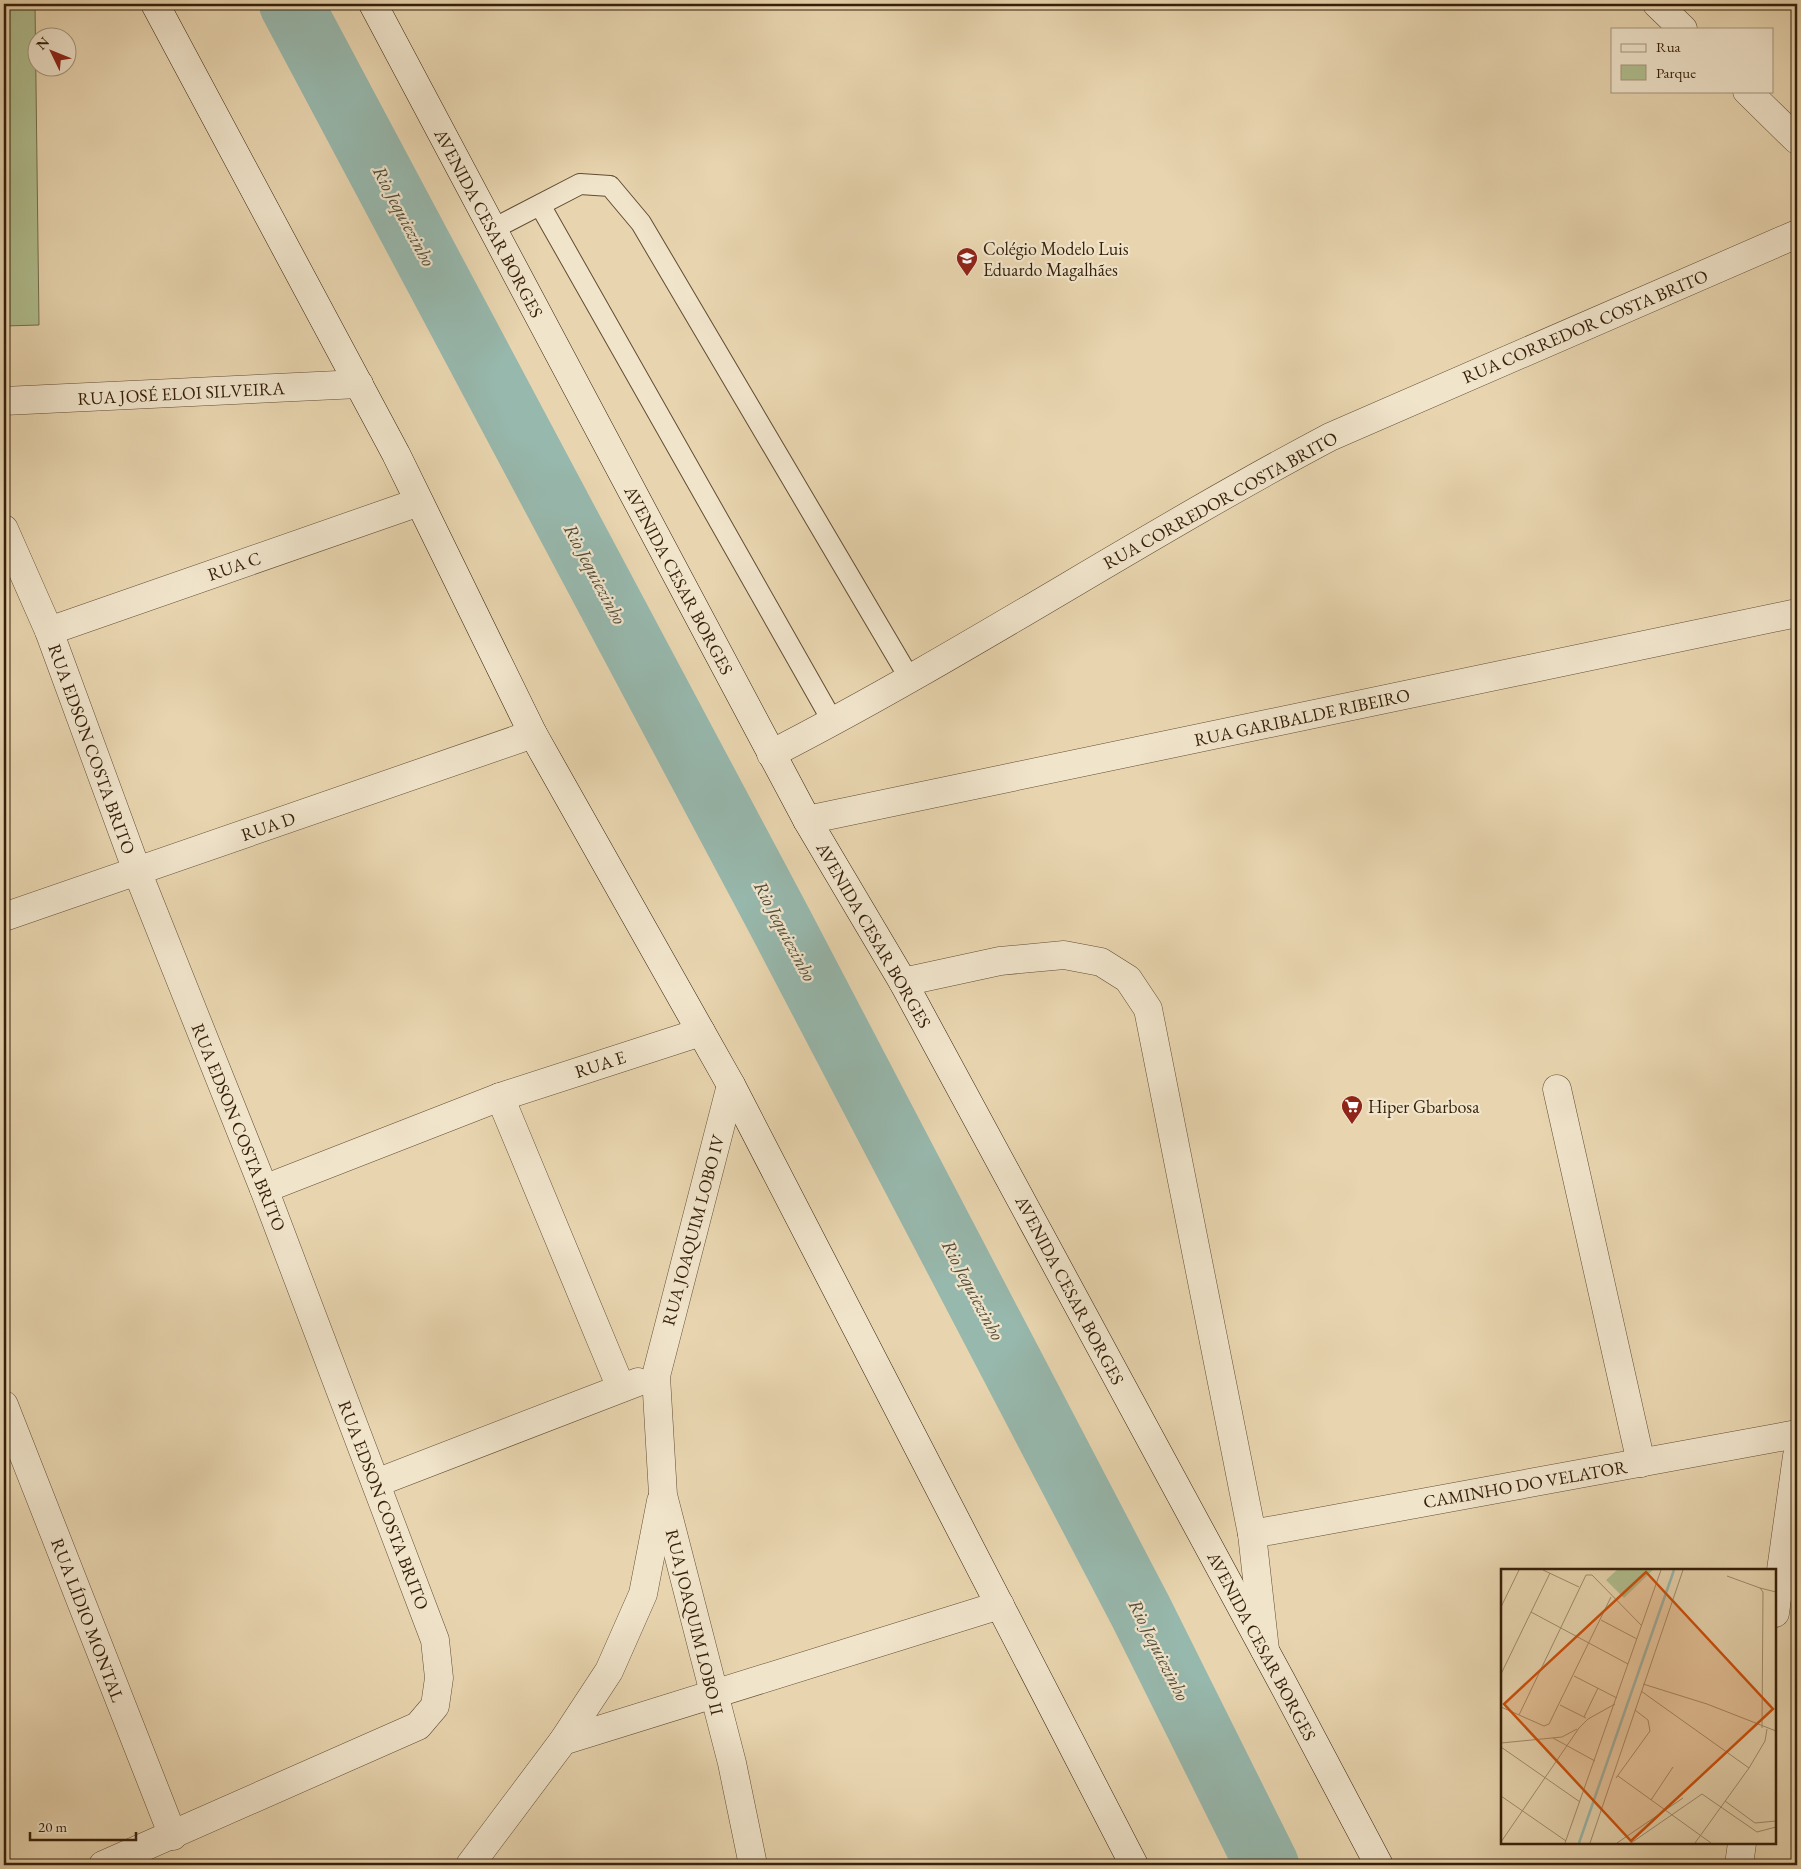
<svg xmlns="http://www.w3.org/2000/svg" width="1801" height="1869" viewBox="0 0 1801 1869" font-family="'EB Garamond',serif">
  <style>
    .green { fill: #b0be8f; stroke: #726e4c }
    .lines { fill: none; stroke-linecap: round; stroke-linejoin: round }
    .river { stroke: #97b8ad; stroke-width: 64 }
    .service-casing { stroke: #624c32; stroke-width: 22 }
    .minor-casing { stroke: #624c32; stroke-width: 29 }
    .secondary-casing { stroke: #351f08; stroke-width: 29 }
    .service { stroke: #f0e4cb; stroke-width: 20 }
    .minor { stroke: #f0e4cb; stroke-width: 28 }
    .secondary { stroke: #f0e4cb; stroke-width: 28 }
    .labels { text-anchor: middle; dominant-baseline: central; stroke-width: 4.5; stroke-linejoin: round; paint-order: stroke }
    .street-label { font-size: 18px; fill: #351f08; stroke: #f0e4cb }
    .poi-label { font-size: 18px; fill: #351f08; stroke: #f0e4cb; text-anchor: start }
    .water-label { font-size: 19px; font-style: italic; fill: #524d3a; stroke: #f0e4cb }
    .inset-river { fill: none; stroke: #97b8ad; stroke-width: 2.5 }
    .inset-road { fill: none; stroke: #a08c6c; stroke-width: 1 }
    .view { fill: #cd500b; fill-opacity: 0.15; stroke: #cd500b; stroke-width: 2.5 }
    .inset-edge { fill: none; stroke: #351f08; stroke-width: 2.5 }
  </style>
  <rect width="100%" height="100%" fill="#e8d5af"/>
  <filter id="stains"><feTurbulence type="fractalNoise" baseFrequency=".004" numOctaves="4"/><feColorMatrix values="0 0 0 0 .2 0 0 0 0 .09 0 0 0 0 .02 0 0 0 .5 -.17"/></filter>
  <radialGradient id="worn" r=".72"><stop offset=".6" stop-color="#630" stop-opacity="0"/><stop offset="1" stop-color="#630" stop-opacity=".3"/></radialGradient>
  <!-- green -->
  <polygon class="green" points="4,4 35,4 39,325 4,326"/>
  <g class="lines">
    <!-- river -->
    <polyline class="river" points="291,4 781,924 1141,1612 1267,1865"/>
    <!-- service casing -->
    <g class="service-casing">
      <g id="service">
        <polyline points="540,205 833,722"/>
        <polyline points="493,229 580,184 610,186 641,223 910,679"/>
      </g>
    </g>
    <!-- minor casing -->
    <g class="minor-casing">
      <g id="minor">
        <polyline points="1657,4 1683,29"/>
        <polyline points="1747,91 1797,140"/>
        <polyline points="4,401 359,384"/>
        <polyline points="4,529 49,631 137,871 264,1189 435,1640 439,1678 435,1706 418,1726 103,1865"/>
        <polyline points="49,631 419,502"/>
        <path d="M771,754C962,656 1141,537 1330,437L1797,234"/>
        <polyline points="807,820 1797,613"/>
        <polyline points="4,917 533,734"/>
        <polyline points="903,982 1000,961 1064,955 1101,962 1128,979 1148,1009 1252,1534 1265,1650"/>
        <polyline points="731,1085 656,1376 663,1495 732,1763 753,1865"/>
        <polyline points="1557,1089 1641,1463"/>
        <polyline points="500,1097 621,1388"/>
        <polyline points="264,1189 500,1097 701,1032"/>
        <polyline points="4,1405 173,1836"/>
        <polyline points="376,1483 638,1382"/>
        <polyline points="1252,1534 1797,1434"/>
        <polyline points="1775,1613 1797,1456"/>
        <polyline points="563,1741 1000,1605"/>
        <polyline points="470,1865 563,1741 609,1671 643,1594 661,1501"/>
        <polyline points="1739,1865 1742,1843"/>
      </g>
    </g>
    <!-- secondary casing -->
    <g class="secondary-casing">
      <g id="secondary">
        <polyline points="155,4 396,454 533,734 731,1085 1134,1865"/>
        <polyline points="373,4 807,820 903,982 1282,1682 1379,1865"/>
      </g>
    </g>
    <!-- service -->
    <use href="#service" class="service"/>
    <!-- minor -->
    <use href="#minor" class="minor"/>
    <!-- secondary -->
    <use href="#secondary" class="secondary"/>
  </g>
  <!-- icons -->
  <defs>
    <g id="school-pin" transform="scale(1.125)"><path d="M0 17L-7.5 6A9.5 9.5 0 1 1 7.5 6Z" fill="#8f2418" stroke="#f0e4cb"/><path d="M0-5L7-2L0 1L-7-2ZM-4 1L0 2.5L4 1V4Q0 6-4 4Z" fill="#fff"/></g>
    <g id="supermarket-pin" transform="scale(1.125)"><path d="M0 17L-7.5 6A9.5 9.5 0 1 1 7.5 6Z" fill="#8f2418" stroke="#f0e4cb"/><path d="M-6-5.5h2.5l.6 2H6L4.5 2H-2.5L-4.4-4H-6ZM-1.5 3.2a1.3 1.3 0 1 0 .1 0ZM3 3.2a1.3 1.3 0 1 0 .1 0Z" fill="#fff"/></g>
  </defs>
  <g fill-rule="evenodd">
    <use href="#school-pin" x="967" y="258"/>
    <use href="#supermarket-pin" x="1352" y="1106"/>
  </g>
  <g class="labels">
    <!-- street labels -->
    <g class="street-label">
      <text transform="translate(489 223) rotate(62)">AVENIDA CESAR BORGES</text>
      <text transform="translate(1585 326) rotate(-23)">RUA CORREDOR COSTA BRITO</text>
      <text transform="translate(181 393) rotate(-3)">RUA JOSÉ ELOI SILVEIRA</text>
      <text transform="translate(1220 500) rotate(-29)">RUA CORREDOR COSTA BRITO</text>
      <text transform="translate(234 566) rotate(-19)">RUA C</text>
      <text transform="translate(679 580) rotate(62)">AVENIDA CESAR BORGES</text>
      <text transform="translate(1302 717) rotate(-12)">RUA GARIBALDE RIBEIRO</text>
      <text transform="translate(92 749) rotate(70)">RUA EDSON COSTA BRITO</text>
      <text transform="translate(268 826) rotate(-19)">RUA D</text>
      <text transform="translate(874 935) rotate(60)">AVENIDA CESAR BORGES</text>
      <text transform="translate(600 1064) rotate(-18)">RUA E</text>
      <text transform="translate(239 1127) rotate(68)">RUA EDSON COSTA BRITO</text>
      <text transform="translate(693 1230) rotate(-75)">RUA JOAQUIM LOBO IV</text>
      <text transform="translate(1070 1290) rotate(62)">AVENIDA CESAR BORGES</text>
      <text transform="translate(1525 1484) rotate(-10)">CAMINHO DO VELATOR</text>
      <text transform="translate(384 1505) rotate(69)">RUA EDSON COSTA BRITO</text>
      <text transform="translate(88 1620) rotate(69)">RUA LÍDIO MONTAL</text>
      <text transform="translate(695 1622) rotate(76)">RUA JOAQUIM LOBO II</text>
      <text transform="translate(1262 1646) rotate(62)">AVENIDA CESAR BORGES</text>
    </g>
    <!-- poi labels -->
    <g class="poi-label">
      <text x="983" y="248">Colégio Modelo Luis<tspan x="983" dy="21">Eduardo Magalhães</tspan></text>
      <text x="1368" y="1106">Hiper Gbarbosa</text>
    </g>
    <!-- water labels -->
    <g class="water-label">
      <text transform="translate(404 216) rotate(62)">Rio Jequiezinho</text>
      <text transform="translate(595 574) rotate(62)">Rio Jequiezinho</text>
      <text transform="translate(785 931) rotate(62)">Rio Jequiezinho</text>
      <text transform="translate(973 1290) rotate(62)">Rio Jequiezinho</text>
      <text transform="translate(1159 1650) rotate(63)">Rio Jequiezinho</text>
    </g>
  </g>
  <!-- overview -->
  <g transform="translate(1501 1569)">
    <rect width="275" height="275" fill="#e8d5af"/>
    <path d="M116,1H152L123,29L105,11Z" fill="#b0be8f"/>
    <path class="inset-river" d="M78,274L173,1"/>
    <path class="inset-road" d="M42,1L78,18M226,7L259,19L262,23L261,159M259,19L275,23M0,38L18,1M30,43L127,95M100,51L136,70M0,105L49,4M73,107L116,129M142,115L206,135L275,162M140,122L248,199M59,136L85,149M0,138L43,157L48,155L110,28M18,146L85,6H91L141,57M83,148L97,119M52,169L94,192M0,174L61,168L76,160M0,178L79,233M117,207L210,274M115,209L149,162L147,151L134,141M0,227L65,272M150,231L172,198M224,232L254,254L275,252M0,273L78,159L87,150L114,135M64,274L160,1M89,274L182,1M116,274L182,229M130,274L201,225L256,263L275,258M194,274L248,199L264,172L266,160"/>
    <path class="view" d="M145,3L272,140L130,272L3,135Z"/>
    <rect width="275" height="275" class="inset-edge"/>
  </g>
  <!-- margin -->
  <rect width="1801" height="1869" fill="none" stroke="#e8d5af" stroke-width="20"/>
  <rect x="5" y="5" width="1791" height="1859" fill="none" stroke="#351f08" stroke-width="2.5"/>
  <rect x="10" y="10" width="1781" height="1849" fill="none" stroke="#351f08"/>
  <!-- legend -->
  <rect x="1611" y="28" width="162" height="65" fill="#f0e4cb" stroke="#a5957d"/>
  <rect x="1621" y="44" width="25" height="8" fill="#f0e4cb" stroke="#a5957d"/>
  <text x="1656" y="52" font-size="15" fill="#351f08">Rua</text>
  <rect x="1621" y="65" width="25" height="15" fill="#b0be8f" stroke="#a5957d"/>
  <text x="1656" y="78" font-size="15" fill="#351f08">Parque</text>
  <!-- north arrow -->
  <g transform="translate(52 52) rotate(313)"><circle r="24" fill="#f0e4cb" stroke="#a5957d"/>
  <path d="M0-4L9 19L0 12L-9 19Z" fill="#8f2418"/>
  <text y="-8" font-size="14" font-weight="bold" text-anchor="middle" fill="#351f08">N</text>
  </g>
  <!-- scale -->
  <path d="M30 1832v8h106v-8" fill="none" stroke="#351f08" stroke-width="2.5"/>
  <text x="38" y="1832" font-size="15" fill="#351f08" stroke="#f0e4cb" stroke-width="4" paint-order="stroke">20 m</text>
  <rect width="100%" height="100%" filter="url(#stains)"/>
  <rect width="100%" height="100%" fill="url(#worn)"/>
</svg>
